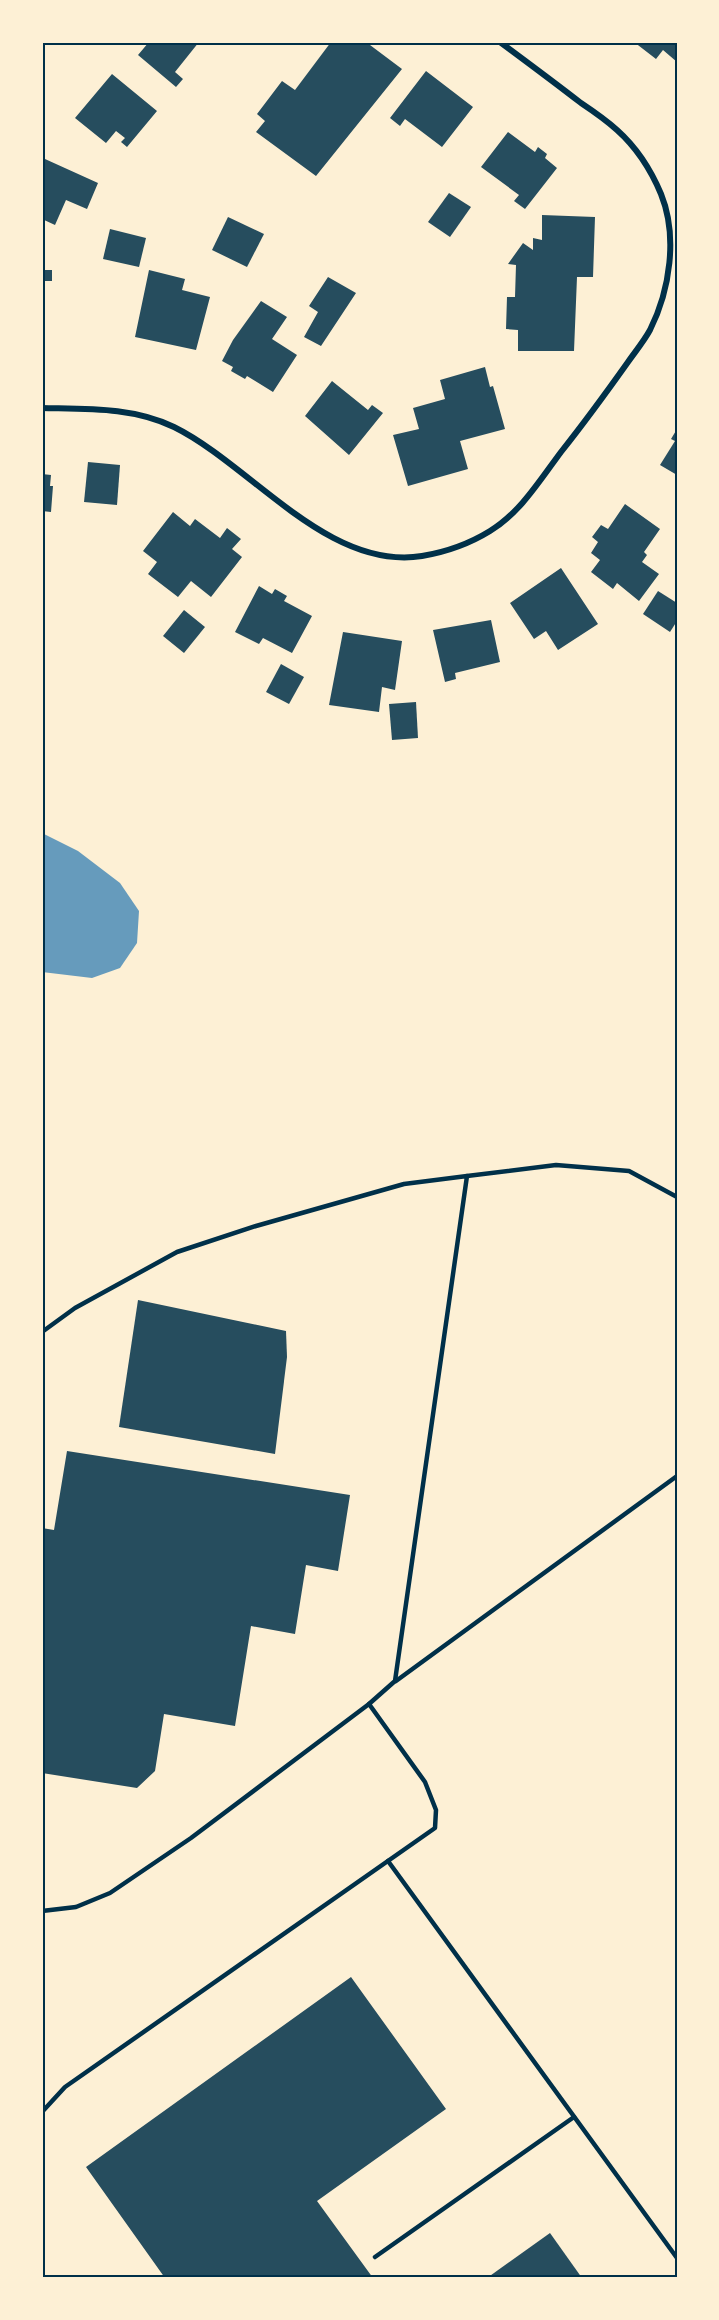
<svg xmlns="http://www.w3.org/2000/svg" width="719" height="2320" viewBox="0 0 719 2320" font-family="'Varela Round',sans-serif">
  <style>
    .water { fill: #669bbc }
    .building { fill: #264d5e }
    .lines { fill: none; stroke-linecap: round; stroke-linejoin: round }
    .service { stroke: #003049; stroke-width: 4.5 }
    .minor { stroke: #003049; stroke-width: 6 }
    .neatline { fill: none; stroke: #003049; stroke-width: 2 }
  </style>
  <rect width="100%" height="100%" fill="#fdf0d5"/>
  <!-- water -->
  <polygon class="water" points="42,833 78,851 120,883 139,911 137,943 120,968 92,978 42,972"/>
  <!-- building -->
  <g class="building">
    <polygon points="149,42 199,42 175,72 183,79 176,87 138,55"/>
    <polygon points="331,42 366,42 402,69 316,176 256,132 265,121 257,114 282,81 295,90"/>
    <polygon points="634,42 677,42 677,62 663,50 656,59"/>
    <polygon points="426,71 473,107 442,147 405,119 400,126 390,118"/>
    <polygon points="112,74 157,111 127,147 121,142 125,138 116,131 106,143 75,118"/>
    <polygon points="508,132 535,152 538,147 547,154 545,158 557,168 525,209 514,201 519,195 481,167"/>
    <polygon points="45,159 98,183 87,209 66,200 55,225 42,219 42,165"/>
    <polygon points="449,193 471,207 450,237 428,222"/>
    <polygon points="542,215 595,217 593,277 577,277 574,351 518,351 518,330 506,329 507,297 515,297 516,265 508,264 523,243 533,250 533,238 542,240"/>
    <polygon points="228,217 264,234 247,267 212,250"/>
    <polygon points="110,229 146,238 139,267 103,259"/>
    <polygon points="42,270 52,270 52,281 44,281 45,326 42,326"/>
    <polygon points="149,270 185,279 182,290 210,297 196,350 135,337"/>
    <polygon points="328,277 356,293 321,346 304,337 318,312 309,306"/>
    <polygon points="261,301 287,317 272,339 297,355 273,392 247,376 245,379 231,371 233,367 222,361 233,340"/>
    <polygon points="485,367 490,387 493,386 505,429 460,441 468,469 408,486 393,435 419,429 413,408 445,399 440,380"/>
    <polygon points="332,381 368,410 372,405 383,413 349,455 305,416"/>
    <polygon points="677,429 677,475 660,465 675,441 671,439"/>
    <polygon points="88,462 120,465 117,505 84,502"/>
    <polygon points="42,474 51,475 50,486 53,486 51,512 42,511"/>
    <polygon points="625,504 660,529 644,552 647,555 642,562 659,574 639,601 617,583 613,589 591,572 600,560 591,553 598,542 592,537 601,525 608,529"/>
    <polygon points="173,512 190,526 195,519 220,538 227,528 241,539 232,549 242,557 211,597 191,581 178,597 148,574 157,562 143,551"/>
    <polygon points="561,568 598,624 558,650 546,631 534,639 510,603"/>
    <polygon points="259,586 272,594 275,589 287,596 284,601 312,616 292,653 263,638 259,644 235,632"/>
    <polygon points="658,591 677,603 677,621 670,632 643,614"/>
    <polygon points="184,610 205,627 184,653 163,636"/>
    <polygon points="491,620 500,662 455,673 456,679 445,682 433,630"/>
    <polygon points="343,632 402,641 395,690 382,687 379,712 329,705"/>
    <polygon points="281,664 304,677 289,704 266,692"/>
    <polygon points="416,702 418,738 392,740 389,704"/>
    <polygon points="138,1300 286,1331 287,1357 275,1454 119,1427"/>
    <polygon points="67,1451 350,1495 338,1571 306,1565 295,1634 251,1626 235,1726 164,1714 155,1771 137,1788 42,1773 42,1528 54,1530"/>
    <polygon points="351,1977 446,2109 317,2201 373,2278 165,2278 86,2167"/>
    <polygon points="550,2233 582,2278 487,2278"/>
  </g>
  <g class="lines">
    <!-- service -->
    <g class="service">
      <polyline points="467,1176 556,1165 629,1171 677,1197"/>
      <polyline points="42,1332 75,1308 177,1252 256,1226 404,1184 467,1176 395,1681 369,1704"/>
      <polyline points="396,1681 677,1476"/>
      <polyline points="388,1861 677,2258"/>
      <polyline points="42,1911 76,1907 110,1893 191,1838 369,1704 425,1782 436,1810 435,1828 65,2087 42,2112"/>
      <polyline points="375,2257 574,2117"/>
    </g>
    <!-- minor -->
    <path class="minor" d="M42,408C87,409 133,407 174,427C251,465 328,571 422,556C446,552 469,544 490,531C520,513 540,480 561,452C584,423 606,393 628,362C635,352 644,341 650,330C670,290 678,236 661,194C651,170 636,147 617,130C606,120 593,111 581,103C554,82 527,62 500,42"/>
  </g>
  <!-- border -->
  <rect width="719" height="2320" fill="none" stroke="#fdf0d5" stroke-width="87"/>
  <rect x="44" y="44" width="632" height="2232" class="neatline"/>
</svg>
